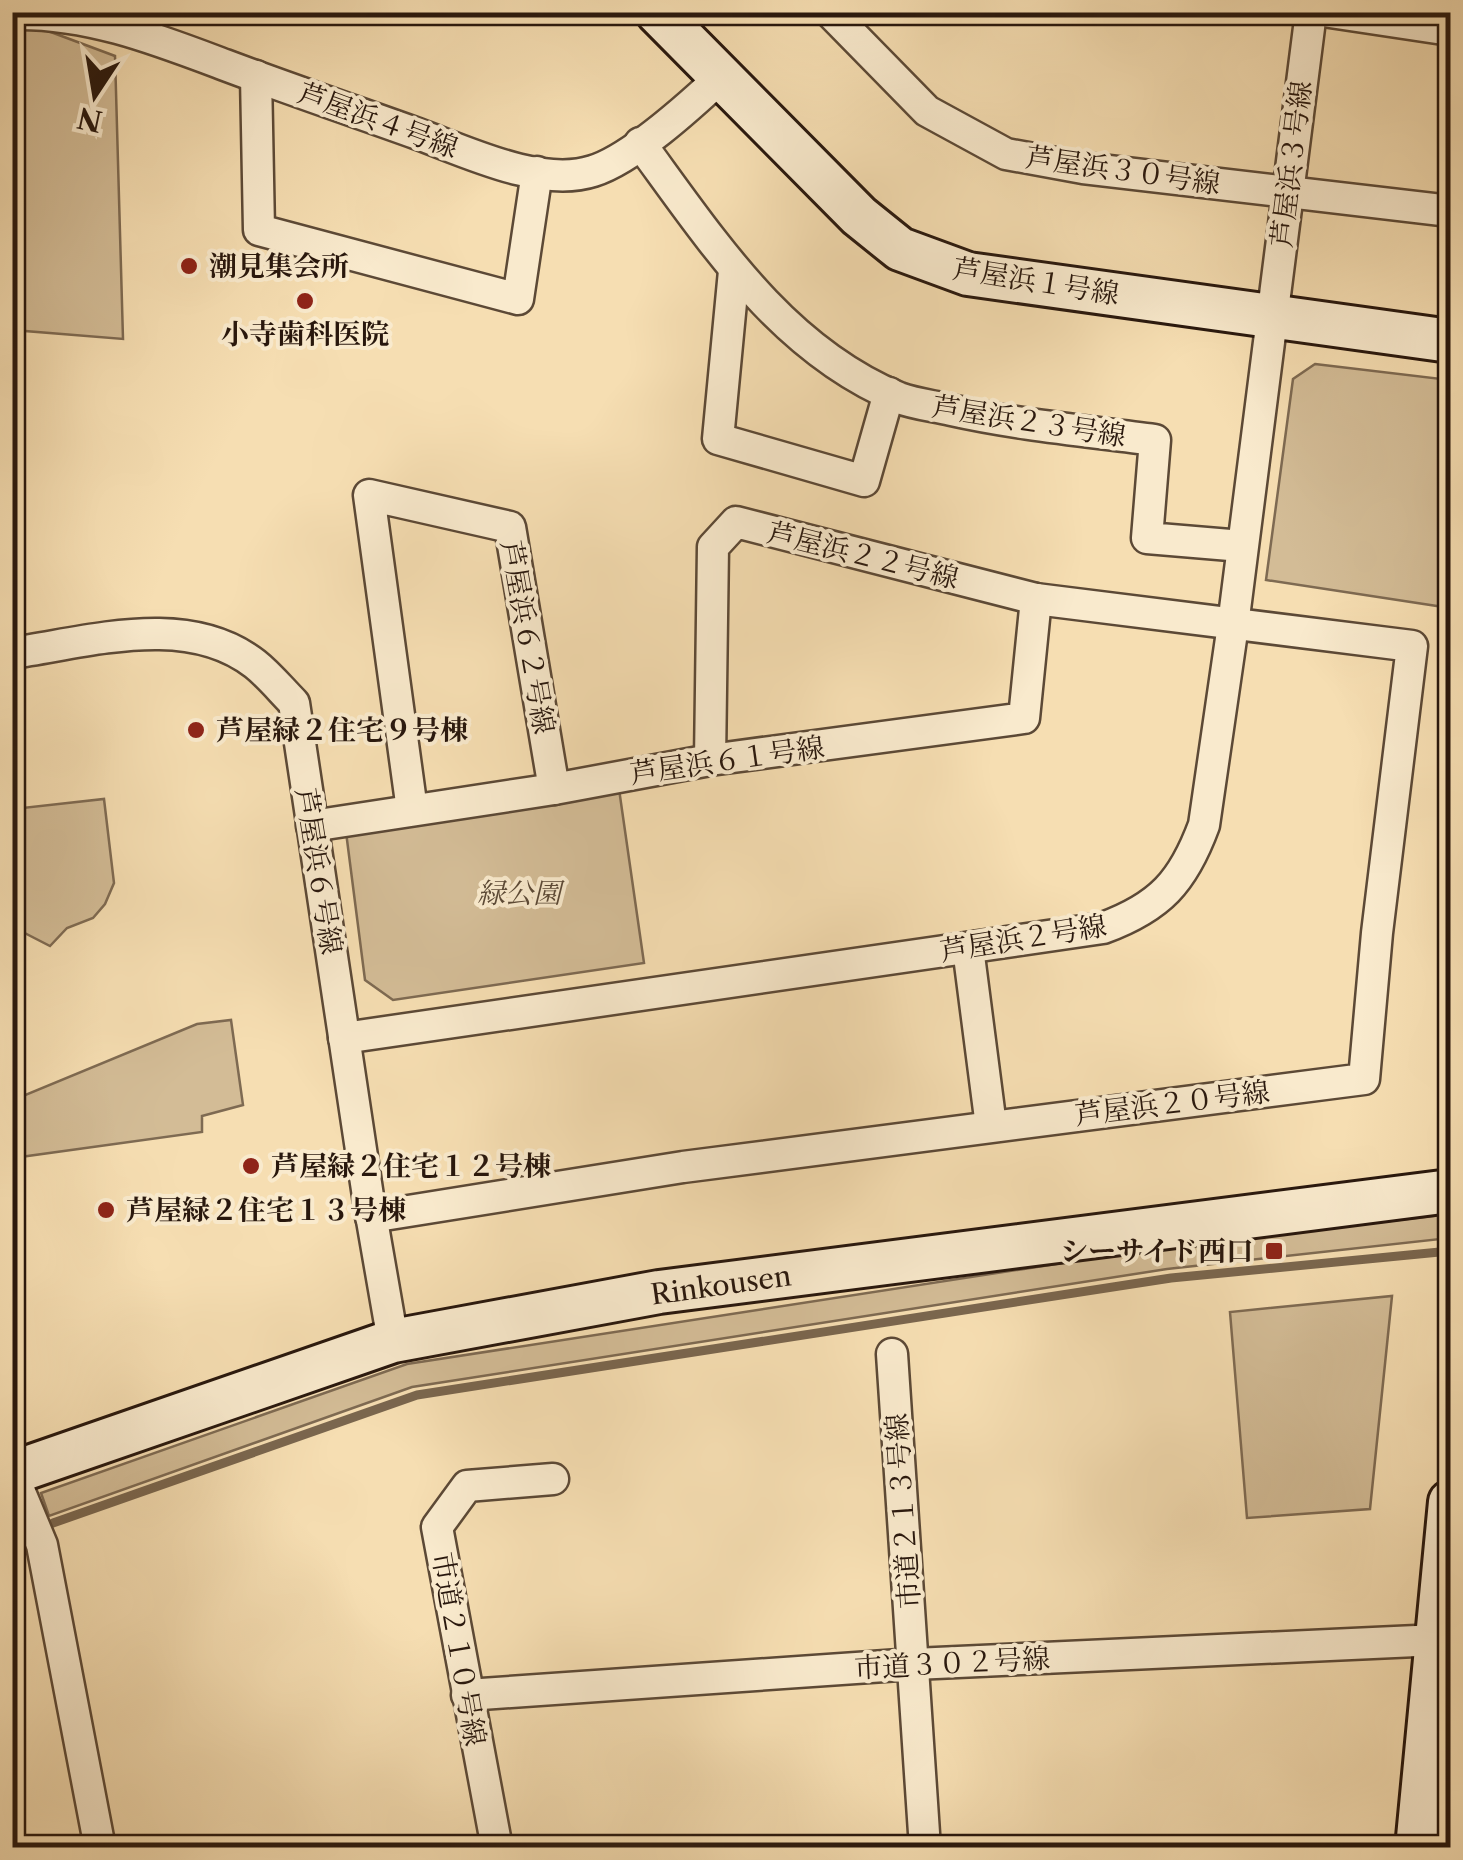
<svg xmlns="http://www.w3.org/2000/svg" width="1463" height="1860" viewBox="0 0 1463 1860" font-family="'Libre Caslon Text','Noto Serif JP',serif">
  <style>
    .green { fill: #d3bc96; stroke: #7e6a52; stroke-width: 2.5 }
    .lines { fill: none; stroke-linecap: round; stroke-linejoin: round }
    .stream { stroke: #7a664e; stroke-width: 9 }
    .street-casing { stroke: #5c4936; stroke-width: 35 }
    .secondary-casing { stroke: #28170d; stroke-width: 48 }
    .street { stroke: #f9eacd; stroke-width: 30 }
    .secondary { stroke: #f9eacd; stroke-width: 42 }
    .poi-dot { fill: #8f2418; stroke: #f9eacd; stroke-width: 4 }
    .labels { text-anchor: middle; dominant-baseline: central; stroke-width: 8; stroke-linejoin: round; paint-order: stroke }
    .street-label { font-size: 28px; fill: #28170d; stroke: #f9eacd }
    .poi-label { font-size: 28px; font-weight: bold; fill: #28170d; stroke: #f9eacd; text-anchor: start }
    .park-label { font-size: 28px; font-style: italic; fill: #5b4936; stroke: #f9eacd }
  </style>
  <rect width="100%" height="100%" fill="#f6deb2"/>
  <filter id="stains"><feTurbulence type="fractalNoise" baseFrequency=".002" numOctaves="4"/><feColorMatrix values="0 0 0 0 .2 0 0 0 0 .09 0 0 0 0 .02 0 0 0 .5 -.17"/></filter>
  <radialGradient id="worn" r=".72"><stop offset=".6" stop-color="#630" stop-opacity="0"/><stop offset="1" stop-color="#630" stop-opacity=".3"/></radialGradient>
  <!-- green -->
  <g class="green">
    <polygon points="32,25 115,56 123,339 13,330 12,26"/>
    <polygon points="1315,364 1450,380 1450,608 1266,580 1293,379"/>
    <polygon points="619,789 644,963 393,1000 365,980 346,832"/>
    <polygon points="104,799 114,883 105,904 93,918 67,928 50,946 13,927 13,809"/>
    <polygon points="231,1020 243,1105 202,1116 202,1132 13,1158 13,1100 197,1024"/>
    <polygon points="1450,1214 1450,1238 1167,1269 412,1387 49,1516 41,1493 407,1364 1166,1247"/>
    <polygon points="1392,1296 1370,1509 1247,1518 1230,1312"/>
  </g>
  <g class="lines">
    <!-- stream -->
    <g class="stream">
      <polyline points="53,1523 417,1395 1171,1278 1450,1251"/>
      <polyline points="12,1545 14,1545"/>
    </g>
    <!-- street casing -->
    <g class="street-casing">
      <g id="street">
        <polyline points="830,12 927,111 1006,154 1083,168 1450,211"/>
        <polyline points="1330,12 1450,30"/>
        <path d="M12,14C87,12 156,39 225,65C289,89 354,111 418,134C467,152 541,188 593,171C632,159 691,105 721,77"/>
        <polyline points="256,76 259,230 518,299 537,172"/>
        <path d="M640,143C712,241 782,350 899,398C915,404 934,406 951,410C1018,425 1087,431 1155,440L1147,538L1242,546"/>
        <polyline points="734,271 718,439 864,481 889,393"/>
        <path d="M12,653C90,642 187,611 255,664C269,675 281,690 294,703L369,1203L393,1341"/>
        <polyline points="412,810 369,495 510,527 554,789"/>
        <polyline points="312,826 554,789 710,760 1024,718 1036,599"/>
        <polyline points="968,948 991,1126"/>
        <path d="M344,1038L1103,928C1160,907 1183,882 1204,825L1233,625L1311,12"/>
        <polyline points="371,1217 683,1167 1364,1079 1377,933 1412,646 1036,599 736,522 713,547 710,760"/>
        <polyline points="892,1354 925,1848"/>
        <polyline points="12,1473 42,1545 100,1848"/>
        <polyline points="467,1695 914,1664 1438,1640"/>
        <polyline points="497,1848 437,1527 467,1486 553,1479"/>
      </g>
    </g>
    <!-- secondary casing -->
    <g class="secondary-casing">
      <g id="secondary">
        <polyline points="657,12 859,216 900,249 968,274 1450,341"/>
        <polyline points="12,1473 393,1341 659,1292 1450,1191"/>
        <polyline points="1417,1848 1450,1502"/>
      </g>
    </g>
    <!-- street -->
    <use href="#street" class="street"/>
    <!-- secondary -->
    <use href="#secondary" class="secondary"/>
  </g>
  <!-- markers -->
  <g class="poi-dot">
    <circle cx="189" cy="266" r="10"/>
    <circle cx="305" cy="301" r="10"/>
    <circle cx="196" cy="730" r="10"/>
    <circle cx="251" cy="1166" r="10"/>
    <circle cx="106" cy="1210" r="10"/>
    <rect x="1264" y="1241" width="20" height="20" rx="5"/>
  </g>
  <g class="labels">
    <!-- street labels -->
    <g class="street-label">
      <text transform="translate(378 120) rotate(20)">芦屋浜４号線</text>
      <text transform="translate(1291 164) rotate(-83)">芦屋浜３号線</text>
      <text transform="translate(1123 170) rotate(8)">芦屋浜３０号線</text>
      <text transform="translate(1036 281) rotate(9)">芦屋浜１号線</text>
      <text transform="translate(1029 421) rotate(9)">芦屋浜２３号線</text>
      <text transform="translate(863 555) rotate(14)">芦屋浜２２号線</text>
      <text transform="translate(528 637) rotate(80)">芦屋浜６２号線</text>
      <text transform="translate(727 760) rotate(-8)">芦屋浜６１号線</text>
      <text transform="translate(319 871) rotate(81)">芦屋浜６号線</text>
      <text transform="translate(1023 938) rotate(-9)">芦屋浜２号線</text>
      <text transform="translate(1172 1103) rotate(-7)">芦屋浜２０号線</text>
      <text transform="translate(721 1285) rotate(-8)">Rinkousen</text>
      <text transform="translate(903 1511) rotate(-94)">市道２１３号線</text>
      <text transform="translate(459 1649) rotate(80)">市道２１０号線</text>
      <text transform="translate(952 1663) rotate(-3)">市道３０２号線</text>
    </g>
    <!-- poi labels -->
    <g class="poi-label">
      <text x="209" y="266">潮見集会所</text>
      <text x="305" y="334" text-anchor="middle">小寺歯科医院</text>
      <text x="216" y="730">芦屋緑２住宅９号棟</text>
      <text x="271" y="1166">芦屋緑２住宅１２号棟</text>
      <text x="126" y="1210">芦屋緑２住宅１３号棟</text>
      <text x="1254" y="1251" text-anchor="end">シーサイド西口</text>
    </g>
    <!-- park labels -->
    <g class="park-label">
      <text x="519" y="893">緑公園</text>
    </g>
  </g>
  <!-- margin -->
  <rect width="1463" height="1860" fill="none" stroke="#f6deb2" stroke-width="50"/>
  <rect x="15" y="15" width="1433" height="1830" fill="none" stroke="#28170d" stroke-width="5"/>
  <rect x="25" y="25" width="1413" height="1810" fill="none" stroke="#28170d" stroke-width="2.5"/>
  <!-- north arrow -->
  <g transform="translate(95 95) rotate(192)" stroke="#f9eacd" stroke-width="8" paint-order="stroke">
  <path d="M0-8L18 38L0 25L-18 38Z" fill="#28170d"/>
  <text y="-15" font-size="28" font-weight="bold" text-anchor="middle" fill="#28170d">N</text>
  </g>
  <rect width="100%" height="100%" filter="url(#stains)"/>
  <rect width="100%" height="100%" fill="url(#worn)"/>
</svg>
